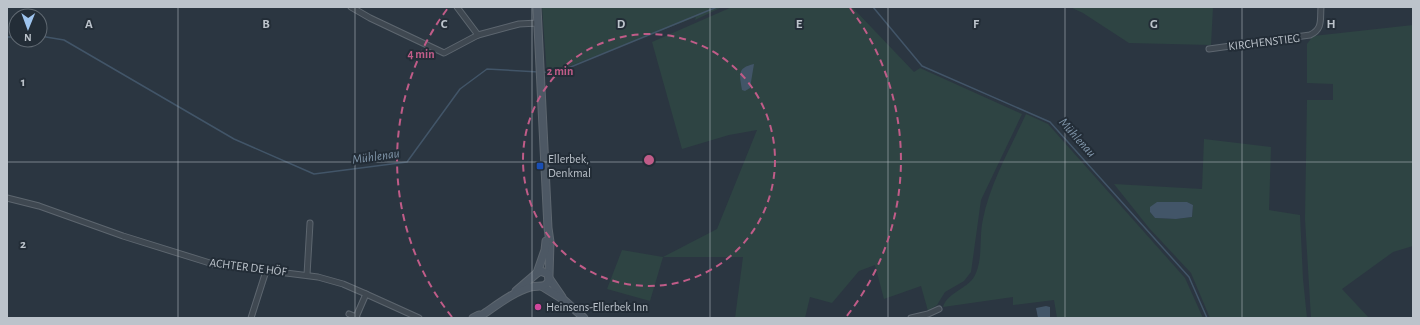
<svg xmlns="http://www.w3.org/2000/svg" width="1420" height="325" viewBox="0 0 1420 325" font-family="'Alegreya Sans',sans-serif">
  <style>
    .green { fill: #2e4443; fill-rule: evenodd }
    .water { fill: #425568 }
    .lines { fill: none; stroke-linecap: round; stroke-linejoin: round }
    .stream { stroke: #425568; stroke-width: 1.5 }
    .street-casing { stroke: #5d666f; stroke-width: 7 }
    .secondary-casing { stroke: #5d666f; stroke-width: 9 }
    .street { stroke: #3f4851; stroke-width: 5 }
    .secondary { stroke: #4d5864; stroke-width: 7 }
    .grid { fill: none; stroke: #bcc3cb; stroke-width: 1; stroke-opacity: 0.55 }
    .ring { fill: none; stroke: #c05c88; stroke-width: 2; stroke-dasharray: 7 5 }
    .transit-dot { fill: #1a4fb4; stroke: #232d37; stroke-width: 1.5 }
    .hotel-dot { fill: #d1479c; stroke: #232d37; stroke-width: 1.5 }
    .labels { text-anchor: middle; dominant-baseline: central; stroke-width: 4; stroke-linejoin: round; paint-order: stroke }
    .street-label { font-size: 12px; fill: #bcc3cb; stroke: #232d37 }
    .poi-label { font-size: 12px; fill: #bcc3cb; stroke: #232d37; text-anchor: start }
    .water-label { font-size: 13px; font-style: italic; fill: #8096aa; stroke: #232d37 }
    .grid-label { font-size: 13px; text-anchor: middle; font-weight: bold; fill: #bcc3cb; stroke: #232d37; stroke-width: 4; stroke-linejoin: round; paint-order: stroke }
    .centre { fill: #c05c88; stroke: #232d37; stroke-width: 2 }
    .ring-label { font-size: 12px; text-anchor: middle; font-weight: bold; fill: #c05c88; stroke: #232d37; stroke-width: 4; stroke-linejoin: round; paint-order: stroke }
  </style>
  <rect width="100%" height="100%" fill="#2b3641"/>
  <!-- green -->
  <g class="green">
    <polygon points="542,7 722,7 695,20 696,17 547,75"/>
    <polygon points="732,7 852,7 914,72 920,68 1022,114 981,200 971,272 964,281 945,292 937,305 928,311 921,286 884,299 875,265 859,271 832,303 810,297 805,318 735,318 743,257 663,257 650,301 607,289 622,250 663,257 717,229 757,130 729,135 682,149 652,42"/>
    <polygon points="1070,7 1213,7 1211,45 1129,43 1083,13"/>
    <polygon points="1413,25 1413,246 1393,252 1342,289 1369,318 1311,318 1305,219 1307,100 1333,100 1333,84 1307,83 1307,44 1313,36"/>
    <path d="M1026,114L1048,124L1185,278L1203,318H1057L1054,300L1013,305V297L943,307C948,291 970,289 976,273C983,256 979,236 983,219C990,183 1011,147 1026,114Z"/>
    <path d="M1204,139L1271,147L1269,210L1300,215L1303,279L1307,318H1210L1191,273L1149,228L1114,184L1202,189ZM1157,202H1187L1193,205L1192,217L1176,219L1155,218L1150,212Z"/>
  </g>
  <!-- water -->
  <g class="water">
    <path d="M754,64L750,88L745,91L742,90C740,75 736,68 754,64Z"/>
    <polygon points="1157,202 1187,202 1193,205 1192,217 1176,219 1155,218 1150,212 1150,207"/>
    <polygon points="1046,306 1050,307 1050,318 1038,318 1036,308"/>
  </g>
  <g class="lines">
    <!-- stream -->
    <g class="stream">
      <polyline points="873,7 922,66 1050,122 1189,277 1207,318"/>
      <polyline points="40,36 64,40 234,139 314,174 407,162 460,89 487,69 539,72"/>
      <polyline points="7,37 16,37"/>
      <polyline points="543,72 556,73 717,7"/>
    </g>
    <!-- street casing -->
    <g class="street-casing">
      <g id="street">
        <polyline points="351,7 370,18 444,53 478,35 519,24 538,23"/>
        <polyline points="457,7 478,35"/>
        <path d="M1209,49L1310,35C1323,29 1320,20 1321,7"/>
        <polyline points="7,198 39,206 123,236 213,264 318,277 343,284 366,294 419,318"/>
        <polyline points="307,275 310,223"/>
        <polyline points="349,314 356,317"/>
        <polyline points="251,318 266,271"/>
        <polyline points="357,318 356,317 366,294"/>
        <polyline points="911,318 928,314 939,309"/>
      </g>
    </g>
    <!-- secondary casing -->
    <g class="secondary-casing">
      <g id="secondary">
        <polyline points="537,7 548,228 550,242 549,276"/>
        <polyline points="549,278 562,297"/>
        <polyline points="543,287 564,300 584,318"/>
        <polyline points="516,291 537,273 545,250 546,241"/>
        <path d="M473,318L479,315H482C497,305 513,292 531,287C538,285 546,289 549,280L548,274L541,271L537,273"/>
      </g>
    </g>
    <!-- street -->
    <use href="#street" class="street"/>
    <!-- secondary -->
    <use href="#secondary" class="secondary"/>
  </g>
  <!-- grid -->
  <path class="grid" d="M178,7V318M355,7V318M532,7V318M710,7V318M888,7V318M1065,7V318M1242,7V318M7,162H1413"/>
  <!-- distance rings -->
  <g class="ring">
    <circle cx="649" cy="160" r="126"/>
    <path d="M452 317A252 252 0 0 1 448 8M850 8A252 252 0 0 1 846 317"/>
  </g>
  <!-- markers -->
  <rect class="transit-dot" x="536" y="162" width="8" height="8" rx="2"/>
  <circle class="hotel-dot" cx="538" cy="307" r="4"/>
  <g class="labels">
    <!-- street labels -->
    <g class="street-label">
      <text transform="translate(1264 42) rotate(-7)">KIRCHENSTIEG</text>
      <text transform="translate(248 267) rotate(7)">ACHTER DE HÖF</text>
    </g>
    <!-- poi labels -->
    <g class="poi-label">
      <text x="548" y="159">Ellerbek,<tspan x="548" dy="14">Denkmal</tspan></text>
      <text x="546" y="307">Heinsens-Ellerbek Inn</text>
    </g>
    <!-- water labels -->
    <g class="water-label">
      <text transform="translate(1077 138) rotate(48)">Mühlenau</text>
      <text transform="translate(376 157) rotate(-8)">Mühlenau</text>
    </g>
  </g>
  <g class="grid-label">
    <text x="89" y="28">A</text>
    <text x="266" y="28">B</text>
    <text x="444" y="28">C</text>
    <text x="621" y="28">D</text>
    <text x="799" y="28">E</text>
    <text x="976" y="28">F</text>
    <text x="1154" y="28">G</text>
    <text x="1331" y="28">H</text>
    <text x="23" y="86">1</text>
    <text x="23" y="248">2</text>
  </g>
  <circle cx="649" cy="160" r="6" class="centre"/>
  <g class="ring-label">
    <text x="421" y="58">4 min</text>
    <text x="560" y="75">2 min</text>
  </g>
  <!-- border -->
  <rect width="1420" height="325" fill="none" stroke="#bcc3cb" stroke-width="16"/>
  <!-- north arrow -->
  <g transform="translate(28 28) rotate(181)"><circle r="19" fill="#232d37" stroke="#606972"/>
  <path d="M0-3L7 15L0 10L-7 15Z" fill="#9ec4ee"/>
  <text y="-6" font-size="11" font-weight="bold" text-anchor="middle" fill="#bcc3cb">N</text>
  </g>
</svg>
